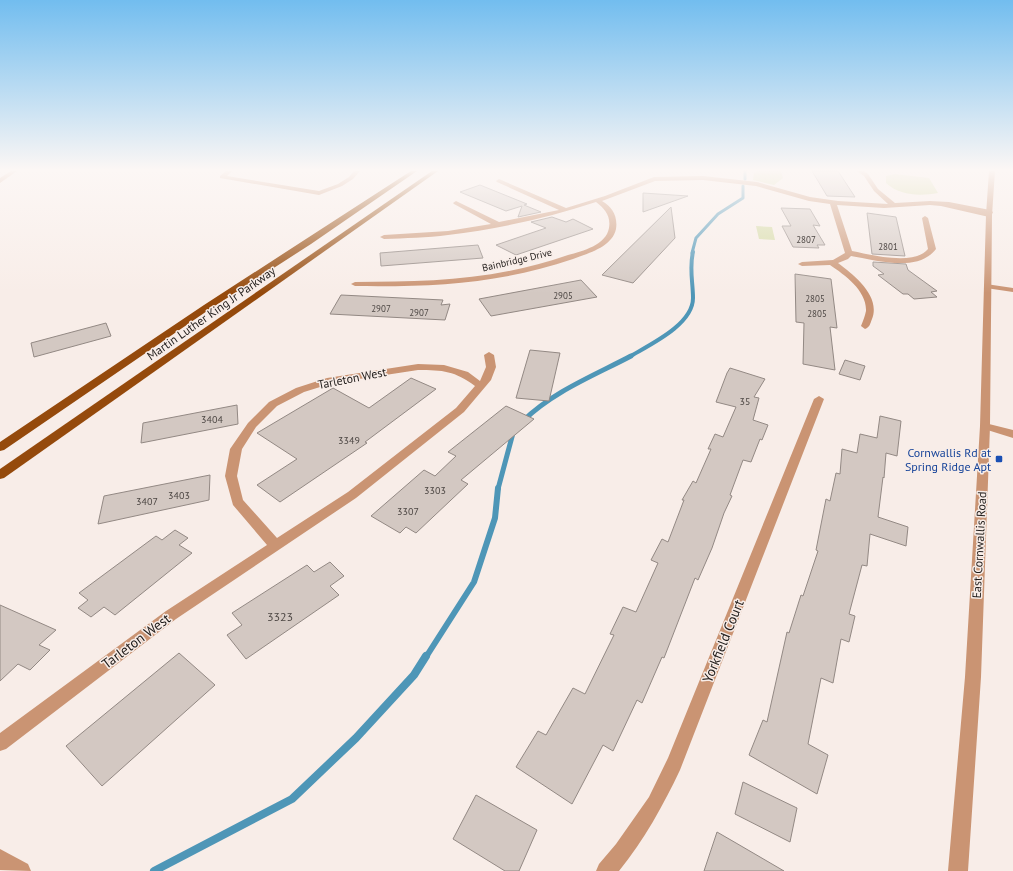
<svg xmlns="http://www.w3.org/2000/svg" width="1013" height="871" viewBox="0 0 1013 871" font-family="'PT Sans',sans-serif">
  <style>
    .green { fill: #d3d9a1 }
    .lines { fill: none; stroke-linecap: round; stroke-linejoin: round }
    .stream-far4 { stroke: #4e96b7; stroke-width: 3 }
    .stream-far3 { stroke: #4e96b7; stroke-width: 4 }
    .stream-far2 { stroke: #4e96b7; stroke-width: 5 }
    .stream-far1 { stroke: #4e96b7; stroke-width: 6 }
    .stream { stroke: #4e96b7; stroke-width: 8 }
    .building { fill: #d3c8c2; stroke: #938984 }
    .minor { fill: #ca9473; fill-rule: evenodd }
    .tertiary { fill: #ca9473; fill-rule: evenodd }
    .primary { fill: #954a0c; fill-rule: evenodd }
    .transit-dot { fill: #1a4fb4; stroke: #f8ede8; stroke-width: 1.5 }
    .labels { text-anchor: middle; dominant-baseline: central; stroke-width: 3; stroke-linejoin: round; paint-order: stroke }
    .far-number-label { font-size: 9px; fill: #4d4744 }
    .far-street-label { font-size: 10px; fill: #201c1a; stroke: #f8ede8 }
    .number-label { font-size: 10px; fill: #4d4744 }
    .street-label { font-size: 12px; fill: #201c1a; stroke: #f8ede8 }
    .transit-label { font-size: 12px; fill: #164399; stroke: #f8ede8; text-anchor: end }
    .near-number-label { font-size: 12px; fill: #4d4744 }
    .near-street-label { font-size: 14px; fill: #201c1a; stroke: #f8ede8 }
  </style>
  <rect width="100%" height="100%" fill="#f8ede8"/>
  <!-- green -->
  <g class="green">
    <polygon points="757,171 781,171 783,178 774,185 753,180 754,173"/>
    <path d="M895,174L929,178L938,193C920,196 900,196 886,183V176Z"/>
    <polygon points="756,226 772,227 775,240 759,239"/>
  </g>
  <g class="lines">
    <!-- stream-far4 -->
    <g class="stream-far4">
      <polyline points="745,171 745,179"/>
      <polyline points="692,253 696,238 718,214 743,198 743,186"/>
    </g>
    <!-- stream-far3 -->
    <path class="stream-far3" d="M629,357C649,345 693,325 693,298C693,282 689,268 693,252"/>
    <!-- stream-far2 -->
    <g class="stream-far2">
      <path d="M523,421C552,392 595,375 631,356"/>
      <polyline points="498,489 513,433"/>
    </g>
    <!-- stream-far1 -->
    <polyline class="stream-far1" points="426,657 474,582 495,518 498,488"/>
    <!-- stream -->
    <polyline class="stream" points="154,871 292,799 356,738 414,675 426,656"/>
  </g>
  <!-- building -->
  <g class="building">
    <polygon points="812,171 838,171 855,197 827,196"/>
    <polygon points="480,185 527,204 524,205 541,212 518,217 522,206 506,211 460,192"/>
    <polygon points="643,193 688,196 643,212"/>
    <polygon points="671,207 675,238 633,283 602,275"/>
    <polygon points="781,208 810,209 820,226 813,225 825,245 817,245 819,248 793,247 782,226 791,226"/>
    <polygon points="867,213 896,217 905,256 872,254"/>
    <polygon points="552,217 566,222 573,219 593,229 516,255 496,245 546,228 531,222"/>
    <polygon points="478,245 483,258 381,266 380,253"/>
    <polygon points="873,262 906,264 908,270 937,291 931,292 937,297 914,299 908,294 903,294 878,275 884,274 873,266"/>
    <polygon points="795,274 831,279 837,328 830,327 835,370 803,364 804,323 796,322"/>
    <polygon points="581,280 597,297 491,316 479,299"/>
    <polygon points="341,295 443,300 441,305 450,304 445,320 330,314"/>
    <polygon points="106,323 111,336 34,357 31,343"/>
    <polygon points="530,350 560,353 549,401 516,398"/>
    <polygon points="845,360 865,366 860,380 839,374"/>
    <polygon points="730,368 765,379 754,397 759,398 753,420 768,425 762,440 760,439 751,462 743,460 730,495 732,496 724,513 712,548 698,580 695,578 664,658 662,657 642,703 637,700 613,751 603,745 572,804 516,767 538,731 546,735 573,688 585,694 614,635 610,634 623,607 636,612 658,563 651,560 662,539 668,542 684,500 682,500 693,481 696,483 711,449 708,449 715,434 723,437 736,407 716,402 727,373"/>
    <polygon points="411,378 436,389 365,442 367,443 280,502 257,485 297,459 257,433 333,388 369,408"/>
    <polygon points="237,405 238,424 141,443 143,423"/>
    <polygon points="506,406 534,419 461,480 468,484 416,533 406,527 400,533 371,516 424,470 435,476 456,456 448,452"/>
    <polygon points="880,416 901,421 897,456 886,453 884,478 883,477 878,517 908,527 906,546 870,534 867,566 862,565 849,614 855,616 849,642 841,639 833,683 821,678 808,744 828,755 817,794 749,755 763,720 767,722 787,632 789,633 801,595 803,596 818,551 816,550 826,499 830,501 836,473 840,474 842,449 857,453 860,434 877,438"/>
    <polygon points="210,475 209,500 98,524 104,496"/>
    <polygon points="175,530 188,538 179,545 192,553 115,615 104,607 91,617 78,608 88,600 79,593 156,536 162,540"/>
    <polygon points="330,562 344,576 330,586 339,595 246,659 227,635 242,625 232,613 307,565 314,572"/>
    <polygon points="0,605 56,630 39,645 50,650 30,670 18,664 0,681"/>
    <polygon points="179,653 215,685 102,786 66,746"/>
    <polygon points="743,782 797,808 790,842 735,814"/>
    <polygon points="476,795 537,830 519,871 505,871 453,839"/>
    <polygon points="717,832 736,843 784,871 704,871"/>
  </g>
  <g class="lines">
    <!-- minor -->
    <g class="minor">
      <polygon points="11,171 17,171 0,183 0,178"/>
      <polygon points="226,171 232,171 227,176 319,191 338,184 349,177 354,171 360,171 353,179 342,186 319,195 220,178 220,176"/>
      <path d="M857,171H864L868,174L878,189L895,203L930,201L949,202L990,210L993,212L991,216L989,217L941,206L930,205L884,208L837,205L852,251C872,255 914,266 928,249L922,218L925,216L928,218L936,249C918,273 876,260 851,256L848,259L838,263C854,275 881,296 872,319C870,324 870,327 865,329L861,326C863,321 865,316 866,311C867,291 845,275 830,265L802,266L798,264L802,262L833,260L845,253L830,204L809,201L756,186L703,180L655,181L602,201C612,207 618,216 616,229C612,247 589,253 573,259C499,284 432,287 355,286L351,284L355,282C429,282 497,280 568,255C583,251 606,245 609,228C611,216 605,209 596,202C548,218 498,229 448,235C427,238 405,238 384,239L380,237L384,235L448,231L491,224L454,204L453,203L456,201L499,222L559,210L497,182L496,181L499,179L566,208L605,196L654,177L703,176L757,182L810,197L838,201L888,204L874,191L864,176Z"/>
      <polygon points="986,284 1013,288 1013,292 986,288"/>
      <path d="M489,352L494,355L496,367L491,380L464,412L356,498L176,619L6,749L0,751V733L166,611L267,545L233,505L225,476L230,449L248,423L269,402L296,388L327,378L418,364L444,365L468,372L480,381L486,367L484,355ZM418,370C443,370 455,371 475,386L456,408L348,492L277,538L243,500L237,476L242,449L256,427L277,406L304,392L333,383Z"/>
      <path d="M819,396L824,399L680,770C663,806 644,840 619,871H596L599,864L616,844L649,797L668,758L814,399Z"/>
      <polygon points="985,423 1013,430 1013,438 981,428 980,426 981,424"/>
      <polygon points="0,849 28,864 31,871 0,870"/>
    </g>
    <!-- tertiary -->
    <polygon class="tertiary" points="989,171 995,171 992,215 990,426 981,677 968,871 948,871 965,677 980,426 986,215"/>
    <!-- primary -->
    <g class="primary">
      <polygon points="411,171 417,171 311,244 210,309 4,450 0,451 0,442 204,305"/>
      <polygon points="432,171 438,171 4,478 0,479 0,469"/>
    </g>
  </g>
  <!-- sky -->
  <linearGradient id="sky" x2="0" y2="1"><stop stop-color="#72bdef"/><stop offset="0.58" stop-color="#fcf7f5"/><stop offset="1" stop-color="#fcf7f5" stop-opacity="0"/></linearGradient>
  <rect width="1013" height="293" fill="url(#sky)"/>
  <!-- markers -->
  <rect class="transit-dot" x="995" y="455" width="8" height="8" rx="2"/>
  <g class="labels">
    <!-- far-number labels -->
    <g class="far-number-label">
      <text x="806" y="239">2807</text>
      <text x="888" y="246">2801</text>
      <text x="563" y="295">2905</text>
      <text x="815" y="298">2805</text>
      <text x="381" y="308">2907</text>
      <text x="419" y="312">2907</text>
      <text x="817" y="313">2805</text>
    </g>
    <!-- far-street labels -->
    <g class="far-street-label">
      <text transform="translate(517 260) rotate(-13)">Bainbridge Drive</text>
    </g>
    <!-- number labels -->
    <g class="number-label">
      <text x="745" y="401">35</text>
      <text x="212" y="419">3404</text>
      <text x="349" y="440">3349</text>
      <text x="435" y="490">3303</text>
      <text x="179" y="495">3403</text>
      <text x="147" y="501">3407</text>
      <text x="408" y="511">3307</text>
    </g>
    <!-- street labels -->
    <g class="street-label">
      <text transform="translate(211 313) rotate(-35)">Martin Luther King Jr Parkway</text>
      <text transform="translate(352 378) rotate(-11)">Tarleton West</text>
      <text transform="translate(979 545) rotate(-87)">East Cornwallis Road</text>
    </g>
    <!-- transit labels -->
    <g class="transit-label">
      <text x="991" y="452">Cornwallis Rd at<tspan x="991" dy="14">Spring Ridge Apt</tspan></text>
    </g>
    <!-- near-number labels -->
    <g class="near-number-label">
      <text x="280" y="616">3323</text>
    </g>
    <!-- near-street labels -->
    <g class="near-street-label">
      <text transform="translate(136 641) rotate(-37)">Tarleton West</text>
      <text transform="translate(723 641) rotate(-68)">Yorkfield Court</text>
    </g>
  </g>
</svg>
